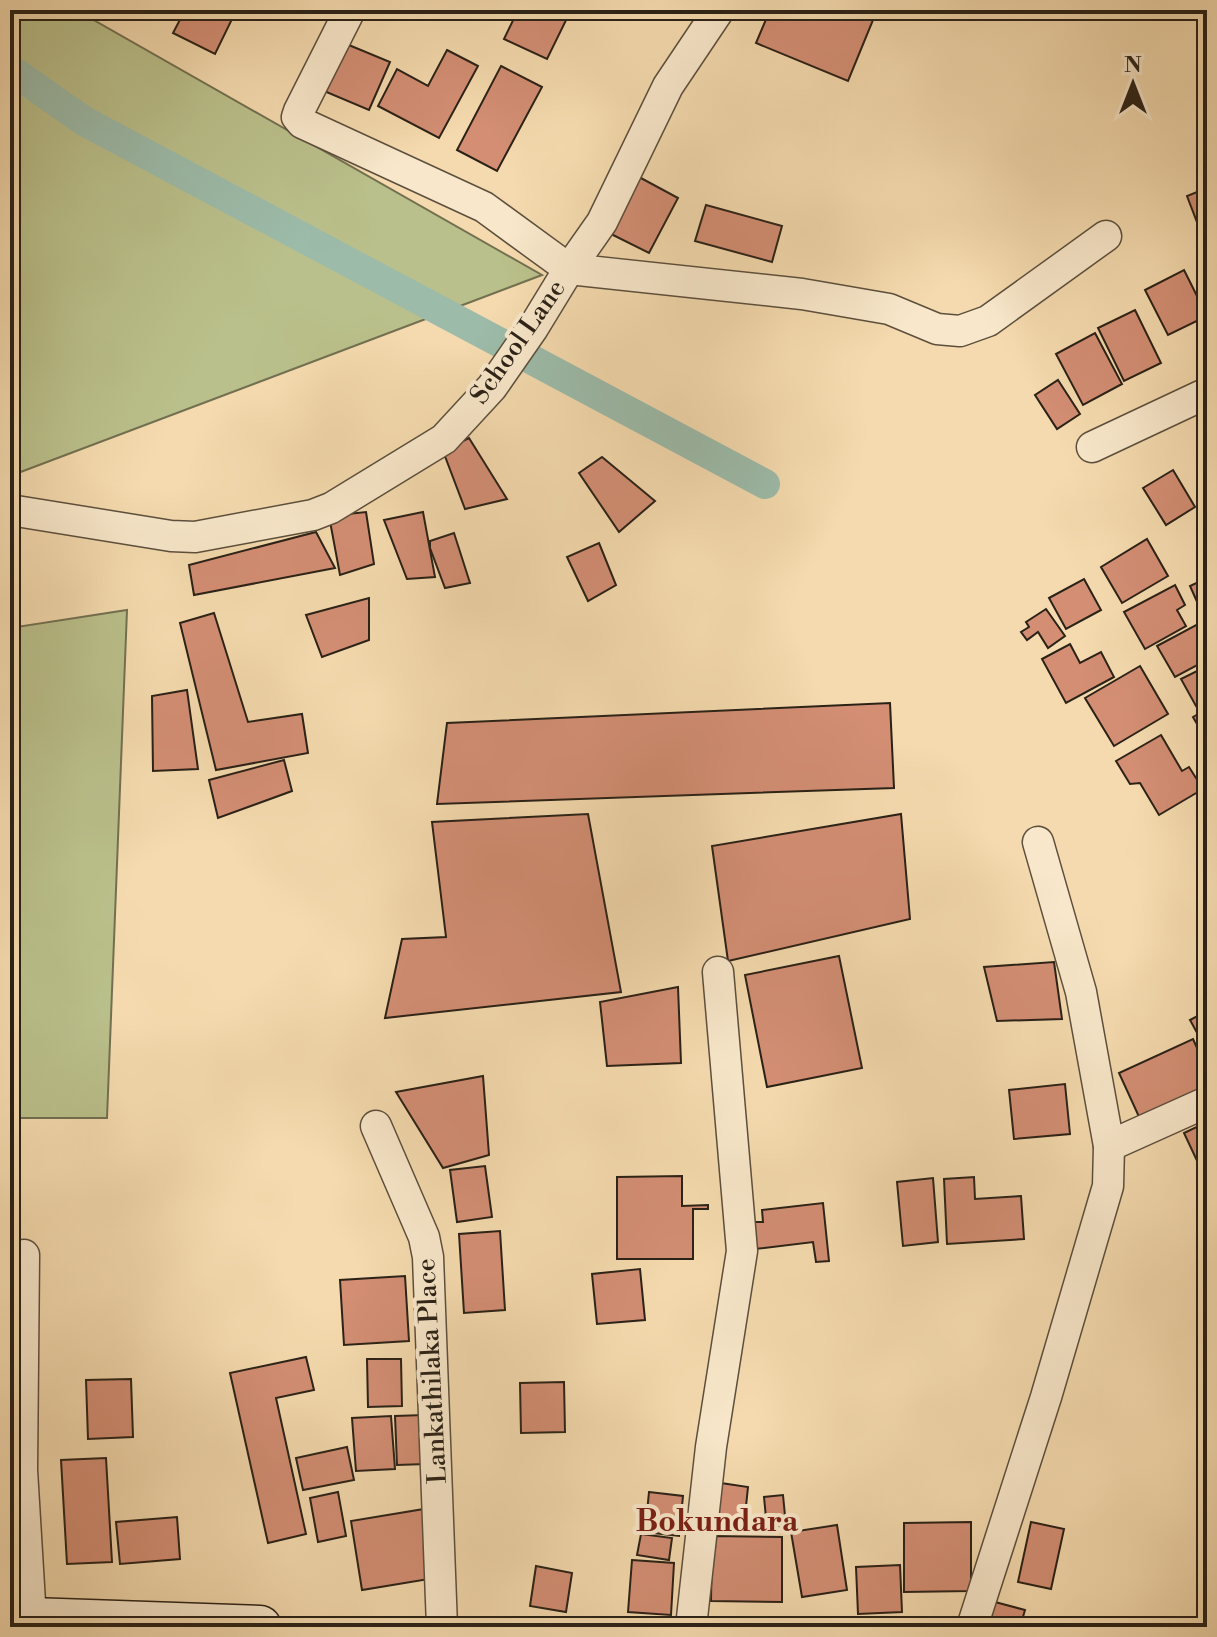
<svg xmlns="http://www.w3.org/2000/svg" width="1217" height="1637" viewBox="0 0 1217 1637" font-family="'Libre Bodoni',serif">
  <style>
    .green { fill: #bac08b; stroke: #727051; stroke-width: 2 }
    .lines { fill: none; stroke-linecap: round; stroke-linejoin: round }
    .canal { stroke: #9cbba9; stroke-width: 30 }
    .building { fill: #d38e74; stroke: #2a2117; stroke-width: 2 }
    .street-casing { stroke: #5c4f3d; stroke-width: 33 }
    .secondary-casing { stroke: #2a2117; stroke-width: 45 }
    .street { stroke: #f8e7ca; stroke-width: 30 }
    .secondary { stroke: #f8e7ca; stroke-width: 42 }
    .labels { text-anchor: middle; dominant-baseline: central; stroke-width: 8; stroke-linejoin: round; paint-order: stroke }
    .street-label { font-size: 26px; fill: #2a2117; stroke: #f8e7ca }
    .quarter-label { font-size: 30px; font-weight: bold; fill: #7a1f14; stroke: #f8e7ca }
  </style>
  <rect width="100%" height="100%" fill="#f4daae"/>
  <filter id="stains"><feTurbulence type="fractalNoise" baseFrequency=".0025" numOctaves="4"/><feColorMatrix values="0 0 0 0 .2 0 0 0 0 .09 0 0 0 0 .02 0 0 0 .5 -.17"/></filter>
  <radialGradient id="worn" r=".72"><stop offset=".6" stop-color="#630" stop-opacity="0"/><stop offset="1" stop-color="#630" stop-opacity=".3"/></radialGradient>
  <!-- green -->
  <g class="green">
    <polygon points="10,10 76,10 542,275 10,476"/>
    <polygon points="127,610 107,1118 10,1118 10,628"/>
  </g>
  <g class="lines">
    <!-- canal -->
    <polyline class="canal" points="10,69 84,121 765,484"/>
  </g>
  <!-- building -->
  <g class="building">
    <polygon points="185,10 224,10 234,15 215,54 173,33"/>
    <polygon points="518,10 571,10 547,59 504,39"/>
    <polygon points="770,10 850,10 873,20 848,81 756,43"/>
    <polygon points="344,43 390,62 369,110 324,91"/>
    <polygon points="447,50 478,66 439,138 378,106 397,69 428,86"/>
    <polygon points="501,66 542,87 497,171 457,150"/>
    <polygon points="639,177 678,198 649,253 609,233"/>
    <polygon points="1207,188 1207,242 1205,243 1187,196"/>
    <polygon points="706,205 782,226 772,262 695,241"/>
    <polygon points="1184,270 1207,316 1168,335 1145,290"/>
    <polygon points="1135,310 1161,363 1124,381 1098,328"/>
    <polygon points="1095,333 1122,384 1083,405 1056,354"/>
    <polygon points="1058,380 1080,414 1057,429 1035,395"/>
    <polygon points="469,438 507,499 465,509 443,451"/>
    <polygon points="602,457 655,501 619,532 579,473"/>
    <polygon points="1173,470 1195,507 1166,525 1143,488"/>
    <polygon points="366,512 374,564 340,575 329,516"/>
    <polygon points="423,512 435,577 407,579 384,520"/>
    <polygon points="316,532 335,568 194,595 189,565"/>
    <polygon points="454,533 470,583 445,588 430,548 430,541"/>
    <polygon points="1147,539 1168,576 1122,603 1101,567"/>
    <polygon points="599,543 616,585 588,601 567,557"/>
    <polygon points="1207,578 1207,610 1202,613 1190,586"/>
    <polygon points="1084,579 1101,610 1066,629 1049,598"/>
    <polygon points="1175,585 1185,605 1177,610 1186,626 1145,649 1124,612"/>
    <polygon points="369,598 369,640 322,657 306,615"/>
    <polygon points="1046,609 1065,636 1048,648 1038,632 1027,640 1021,632 1029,627 1026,622"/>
    <polygon points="214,613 248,722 302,714 308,753 216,770 180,623"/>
    <polygon points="1198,624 1207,641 1207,660 1175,677 1157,646"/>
    <polygon points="1070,644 1080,663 1101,652 1114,677 1066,703 1042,659"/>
    <polygon points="1140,666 1168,714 1114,746 1085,698"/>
    <polygon points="1207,666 1207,701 1196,706 1181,679"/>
    <polygon points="187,690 198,769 153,771 152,696"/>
    <polygon points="890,703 894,788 437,804 447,723"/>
    <polygon points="1207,709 1207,741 1193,717"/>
    <polygon points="1161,735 1182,771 1189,767 1203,789 1159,815 1140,783 1130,784 1116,761"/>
    <polygon points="284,760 292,791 218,818 209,780"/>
    <polygon points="588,814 621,992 385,1018 402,939 446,937 432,822"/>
    <polygon points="901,814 910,919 728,961 712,846"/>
    <polygon points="839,956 862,1068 767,1087 745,975"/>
    <polygon points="1054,962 1062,1019 997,1021 984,967"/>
    <polygon points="678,987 681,1063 607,1066 600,1002"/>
    <polygon points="1207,1011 1207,1051 1190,1020"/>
    <polygon points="1193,1039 1207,1070 1207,1088 1140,1119 1119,1073"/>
    <polygon points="483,1076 489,1155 443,1168 396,1092"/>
    <polygon points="1065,1084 1070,1134 1014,1139 1009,1090"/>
    <polygon points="1207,1122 1207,1182 1184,1133"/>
    <polygon points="485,1166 492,1217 457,1222 450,1170"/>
    <polygon points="682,1176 682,1206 708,1205 708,1209 693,1209 693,1259 617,1259 617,1177"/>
    <polygon points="974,1177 975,1199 1021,1196 1024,1239 947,1244 944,1179"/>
    <polygon points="933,1178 938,1242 903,1246 897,1182"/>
    <polygon points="823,1203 829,1261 816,1262 813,1242 755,1249 752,1222 763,1222 762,1210"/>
    <polygon points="500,1231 505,1310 464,1313 459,1234"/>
    <polygon points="640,1269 645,1320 597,1324 592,1274"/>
    <polygon points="405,1276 409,1341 344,1345 340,1280"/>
    <polygon points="306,1357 314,1390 276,1398 306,1534 268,1543 230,1373"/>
    <polygon points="367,1359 401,1359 402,1406 368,1407"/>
    <polygon points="131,1379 133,1437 88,1439 86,1380"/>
    <polygon points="564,1382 565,1432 521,1433 520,1383"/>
    <polygon points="424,1415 426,1464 397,1465 395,1416"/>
    <polygon points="391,1416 395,1469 356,1471 352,1418"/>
    <polygon points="347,1447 354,1480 303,1490 296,1458"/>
    <polygon points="106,1458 112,1562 67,1564 61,1460"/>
    <polygon points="721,1483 748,1487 744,1525 717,1522"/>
    <polygon points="338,1492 346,1536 318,1542 310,1498"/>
    <polygon points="649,1492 683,1496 679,1536 645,1532"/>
    <polygon points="783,1495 786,1526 767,1528 764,1497"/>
    <polygon points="424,1509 435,1578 362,1590 351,1521"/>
    <polygon points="177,1517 180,1559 120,1564 116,1522"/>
    <polygon points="971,1522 971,1591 904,1592 904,1523"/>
    <polygon points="1031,1522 1064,1529 1051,1589 1018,1582"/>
    <polygon points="837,1525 847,1590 802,1597 791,1532"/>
    <polygon points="641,1534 672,1538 669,1560 637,1555"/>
    <polygon points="712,1536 782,1537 782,1602 711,1601"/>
    <polygon points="632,1560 674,1563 671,1615 628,1612"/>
    <polygon points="900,1565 902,1612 858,1614 856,1567"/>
    <polygon points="536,1566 572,1573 566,1612 530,1606"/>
    <polygon points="995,1602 1025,1610 1020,1627 988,1627"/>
  </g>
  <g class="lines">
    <!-- street casing -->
    <g class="street-casing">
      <g id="street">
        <polyline points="350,10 299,111 297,117 302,123 484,207 569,269 802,294 889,309 937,329 960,331 988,321 1106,236"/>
        <polyline points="1092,447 1207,393"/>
        <polyline points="10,510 171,536 195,537 313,515 331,508 444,439 492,387 533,328 569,269 602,222 668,86 719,10"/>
        <polyline points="376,1126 424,1237 428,1257 442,1627"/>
        <polyline points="1109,1146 1207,1102"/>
        <polyline points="24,1255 22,1470 31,1619"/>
        <polyline points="691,1627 711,1447 742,1251 718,972"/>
        <polyline points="972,1627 1046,1397 1108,1186 1109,1146 1081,992 1038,842"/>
      </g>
    </g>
    <!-- secondary casing -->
    <g class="secondary-casing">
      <polyline id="secondary" points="10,1620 31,1619 260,1627"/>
    </g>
    <!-- street -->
    <use href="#street" class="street"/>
    <!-- secondary -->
    <use href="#secondary" class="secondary"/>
  </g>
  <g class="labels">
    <!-- street labels -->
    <g class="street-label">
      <text transform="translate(518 342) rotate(-55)">School Lane</text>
      <text transform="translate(432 1371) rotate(-93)">Lankathilaka Place</text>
    </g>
    <!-- quarter labels -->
    <g class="quarter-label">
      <text x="717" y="1522">Bokundara</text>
    </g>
  </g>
  <!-- margin -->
  <rect width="1217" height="1637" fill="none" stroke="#f4daae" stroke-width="40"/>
  <rect x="12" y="12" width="1193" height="1613" fill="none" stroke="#2a2117" stroke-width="4"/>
  <rect x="20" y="20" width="1177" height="1597" fill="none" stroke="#2a2117" stroke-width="2"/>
  <!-- north arrow -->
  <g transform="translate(1133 84)" stroke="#f8e7ca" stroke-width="6" paint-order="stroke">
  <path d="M0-6L14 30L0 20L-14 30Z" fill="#2a2117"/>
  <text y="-12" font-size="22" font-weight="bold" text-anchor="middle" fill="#2a2117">N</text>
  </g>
  <rect width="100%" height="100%" filter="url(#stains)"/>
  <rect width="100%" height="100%" fill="url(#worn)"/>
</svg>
